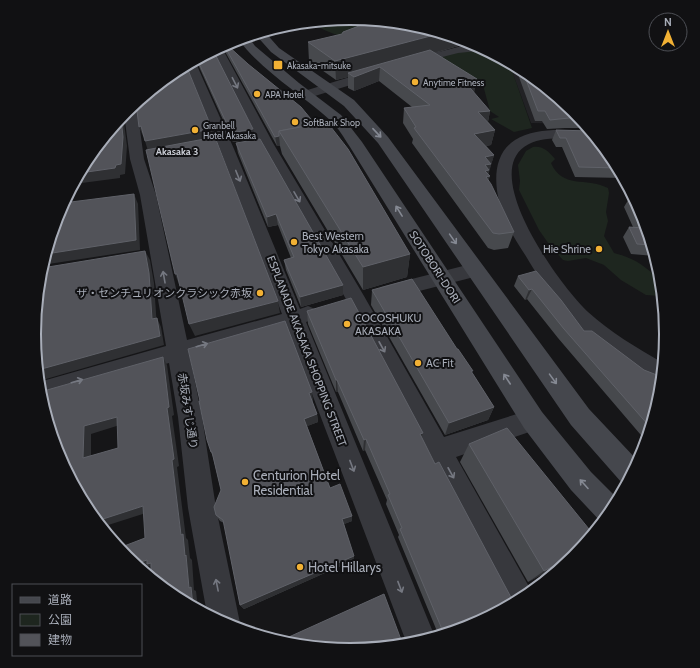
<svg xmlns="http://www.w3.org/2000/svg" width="700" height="668" viewBox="0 0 700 668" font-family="Cabin,'Noto Sans JP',sans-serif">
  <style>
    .built { fill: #222225 }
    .green { fill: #1e261f }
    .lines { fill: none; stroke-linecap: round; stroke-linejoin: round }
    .minor { fill: #37383d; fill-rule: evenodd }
    .tertiary { fill: #37383d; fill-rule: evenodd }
    .secondary { fill: #45474d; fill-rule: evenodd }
    .wall { fill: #47494d }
    .shaded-wall { fill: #2f3033 }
    .building { fill: #525359; stroke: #5f6168; fill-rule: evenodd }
    .oneway { stroke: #757881 }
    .oneway2 { stroke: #858993 }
    .poi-dot { fill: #f2b134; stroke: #111113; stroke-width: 1.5 }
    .labels { text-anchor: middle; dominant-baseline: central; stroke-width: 4; stroke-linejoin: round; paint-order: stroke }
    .far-poi-label { font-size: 9px; fill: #a8adb8; stroke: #111113; text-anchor: start }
    .far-neighbourhood-label { font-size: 10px; font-weight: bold; fill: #c9ccd4; stroke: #111113 }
    .poi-label { font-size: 11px; fill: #a8adb8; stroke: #111113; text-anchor: start }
    .street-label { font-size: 11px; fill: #a8adb8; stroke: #111113 }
    .near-poi-label { font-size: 13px; fill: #a8adb8; stroke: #111113; text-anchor: start }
    .rim { fill: none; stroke: #a8adb8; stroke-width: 2 }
  </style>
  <rect width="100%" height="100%" fill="#161618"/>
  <!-- built -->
  <polygon class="built" points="509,63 526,71 574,111 584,124 531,123"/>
  <!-- green -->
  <g class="green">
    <path d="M350,18L412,24C392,29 371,36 351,38C342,38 317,28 311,22Z"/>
    <polygon points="467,50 486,50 509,62 532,128 514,132 491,119 499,117 490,111 483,85 478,84 476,80 424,61"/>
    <path d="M533,147C543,146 548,151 555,159L551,163C562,189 586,177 608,188L609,193L606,212L608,221L604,236L614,253C637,259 644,266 661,281L662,295L661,296L646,295L621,280L604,265L586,258L568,261L563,260L551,247L539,230L519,190L520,181L518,165L526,151Z"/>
  </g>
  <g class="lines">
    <!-- minor -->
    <g class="minor">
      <polygon points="247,37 249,39 248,41 232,44 228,43"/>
      <polygon points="477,45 487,50 458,53 411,65 407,64 405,62 407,60 458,47"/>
      <polygon points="221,46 273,143 364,296 444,437 533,409 541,412 545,420 541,428 456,457 532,592 507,607 347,301 259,143 213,51"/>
      <polygon points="195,61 234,149 300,309 308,306 315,309 318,314 315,319 306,322 435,637 407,644 287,328 190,357 202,417 216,508 240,623 237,628 229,626 207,614 188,508 178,417 169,363 42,400 39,382 166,346 140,195 130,159 124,114 133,105 137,108 144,159 156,195 187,340 282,314 220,149 186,65"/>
      <polygon points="376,69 380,70 382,73 380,76 305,99 301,98 299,95 301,92"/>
      <polygon points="475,263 482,265 484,270 482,275 388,299 381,297 378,292 381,287 388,285"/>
    </g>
    <!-- tertiary -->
    <path class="tertiary" d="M559,130L589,131L591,134L589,137C568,142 544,133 524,147C481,178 562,288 588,312C610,332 637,348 663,363L661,384L654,381C623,363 592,344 568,318C553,302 542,282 530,263C522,249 512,236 506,221C495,197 488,157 515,140C528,132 544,130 559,130Z"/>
    <!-- secondary -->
    <g class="secondary">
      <polygon points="264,31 279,48 354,100 388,137 589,409 638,461 626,485 622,483 571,425 378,143 344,106 271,52 255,34"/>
      <path d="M248,36L255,46L299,83L341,115L362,142L542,412L591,472L618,499L613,510L602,523L571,490L524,428L350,147C344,138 338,127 330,120C300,93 263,72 238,39Z"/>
    </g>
  </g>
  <!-- wall -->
  <g class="wall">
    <polygon points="308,42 472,42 435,53 474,93 490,111 488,122 495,130 491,145 486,146 494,155 488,174 490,176 488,180 514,232 508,248 494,250 488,248 412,143 413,139 403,123 404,108 412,107 379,81 354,91 348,88 348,77 336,80 309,61"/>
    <polygon points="226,44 410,254 407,277 363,290 282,154 280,146 277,146 222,46"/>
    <polygon points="213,50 255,139 233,142 196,60"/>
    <polygon points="515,66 526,71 574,111 588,128 565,128 547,129 542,121 535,121"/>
    <polygon points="556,130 613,159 623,178 575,177 562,147 556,147 552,140"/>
    <polygon points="236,143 343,285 343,295 301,307 286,270 284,260 291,258 278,225 268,227 238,153"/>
    <polygon points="630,197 642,213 655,256 631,254 623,237 629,227 633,227 624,207"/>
    <polygon points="518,276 584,331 660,396 646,441 558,338 527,299 525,300 514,286"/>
    <polygon points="372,290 472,373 494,407 488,420 445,435 371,305"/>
    <polygon points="307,311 423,433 422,438 471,626 439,636 398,537 399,535 386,504 387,500 365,450 363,451 338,392 336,392 308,324"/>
    <polygon points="313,400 312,401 317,414 318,422 307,426 330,488 352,516 352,521 344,524 354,560 244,609 240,605 224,523 220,521 216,515 221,490 213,457 211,452 199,401"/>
    <polygon points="469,444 574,557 528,582 460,462"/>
  </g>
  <!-- shaded-wall -->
  <g class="shaded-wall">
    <polygon points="442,33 472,42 381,68 380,67 379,81 354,91 354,77 348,73 348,77 336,80 335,61"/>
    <polygon points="477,79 474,94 465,82"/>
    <polygon points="490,111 487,126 478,112"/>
    <polygon points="123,115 127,146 125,174 120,175 120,178 74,184 80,173 116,165 121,118"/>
    <polygon points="141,126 145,136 143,136 139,127"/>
    <polygon points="212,129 214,139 148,151 145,141"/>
    <polygon points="253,129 255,139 233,142 231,133"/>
    <polygon points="495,130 491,145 471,149 474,134"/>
    <polygon points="279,136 280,146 277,146 275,137"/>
    <polygon points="494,155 488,176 490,176 485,191 485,157"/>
    <polygon points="134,194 138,204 140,250 42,265 46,254"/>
    <polygon points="276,214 278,225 268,227 267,217"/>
    <polygon points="145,251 150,260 154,283 157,328 152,319"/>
    <polygon points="410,254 407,277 363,290 363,267"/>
    <polygon points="175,274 177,274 182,286 180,287"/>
    <polygon points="343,285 343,295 301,307 300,297"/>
    <polygon points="532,289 527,299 525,300 529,290"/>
    <polygon points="278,301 280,313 195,336 189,324"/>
    <polygon points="157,318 161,327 164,345 39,381 38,370"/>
    <polygon points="163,357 167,365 174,415 172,416 179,466 177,467 186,538 188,540 190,558 192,560 194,590 196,591 198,609 193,606 189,588 181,535 172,460 167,408"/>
    <polygon points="336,380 337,380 338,392 336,392"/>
    <polygon points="312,392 313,400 310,401 309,393"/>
    <polygon points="494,407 488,420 445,435 449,423"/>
    <polygon points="317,414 318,422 305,427 304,419"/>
    <polygon points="117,417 123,424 91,434 91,465 83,458 84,426"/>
    <polygon points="423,433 421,444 420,434"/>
    <polygon points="366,439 365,450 363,451 364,440"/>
    <polygon points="143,506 149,512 102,527 97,521"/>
    <polygon points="352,516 352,521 342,525 342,519"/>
    <polygon points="577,553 574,557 528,582 544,571"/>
    <polygon points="354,556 354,560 244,609 240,605"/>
    <polygon points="147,560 153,565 154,569 149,566 140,569 135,564"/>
  </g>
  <!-- building -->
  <g class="building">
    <polygon points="376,21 412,24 442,33 335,61 308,42 342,34 343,32 367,23"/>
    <polygon points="226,44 248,64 301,107 315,124 279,131 279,136 275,137 224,45"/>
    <polygon points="213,50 253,129 231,133 197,59"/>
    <polygon points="430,50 477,79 465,82 490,111 478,112 495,130 474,134 494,155 485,157 491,164 485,165 489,170 485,171 490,176 486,177 491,184 514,232 499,234 493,233 414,128 416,127 404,108 430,105 380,67 354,77 348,73"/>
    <polygon points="186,65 212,129 145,141 141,126 139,127 136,103 175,71"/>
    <polygon points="522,69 526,71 574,111 580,118 569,118 550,120 545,111 538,111"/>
    <polygon points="121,118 123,137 121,164 116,165 115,168 80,173 87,158"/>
    <polygon points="327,122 348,149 410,254 363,267 279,131"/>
    <polygon points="556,130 590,131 613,159 618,168 579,167 566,138 560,138"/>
    <polygon points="215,137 278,301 189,324 177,274 175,274 146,150"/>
    <polygon points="260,139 343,285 300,297 284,260 294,257 276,214 267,217 236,143"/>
    <polygon points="134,194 136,240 46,254 58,213 63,203"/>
    <polygon points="630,197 633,197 642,213 652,245 637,244 629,227 644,228"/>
    <polygon points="145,251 149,273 152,319 157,318 160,336 38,370 34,334 40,272 42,268"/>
    <polygon points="536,271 561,300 584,331 592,331 644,370 662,377 660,396 650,427 564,329 532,289 529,290 518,276"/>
    <polygon points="412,279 457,349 458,349 473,371 471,371 494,407 449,423 372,290"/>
    <polygon points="351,298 423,433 420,434 435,464 439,462 514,603 471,626 444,634 400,529 402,528 388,495 390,494 366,439 364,440 337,380 336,380 307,311"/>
    <polygon points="285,321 312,392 309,393 317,414 304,419 330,488 340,484 352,516 342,519 354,556 240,605 223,520 216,515 214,507 221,490 212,452 211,452 207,440 199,401 200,401 188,349"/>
    <path d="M163,357L169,407L167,408L174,459L172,460L181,535L183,534L185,556L186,555L189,588L191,587L193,606L174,597L151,578V563L147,564V560L135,564L126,557L119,548L145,538L143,506L97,521L87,509L58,455L40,395V392ZM117,417L118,448L83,458L84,426Z"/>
    <polygon points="507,428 593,534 577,553 544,571 469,444"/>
    <polygon points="384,594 403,645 350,650 288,644 280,641"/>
  </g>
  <!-- one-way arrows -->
  <defs><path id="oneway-shaft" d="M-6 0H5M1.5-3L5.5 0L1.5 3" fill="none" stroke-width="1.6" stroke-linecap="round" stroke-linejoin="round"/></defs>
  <g class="oneway">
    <use href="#oneway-shaft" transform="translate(235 83) rotate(63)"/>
    <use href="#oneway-shaft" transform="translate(238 176) rotate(68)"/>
    <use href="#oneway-shaft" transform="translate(297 197) rotate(60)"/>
    <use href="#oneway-shaft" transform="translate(164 277) rotate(-100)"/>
    <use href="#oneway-shaft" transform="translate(202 345) rotate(-16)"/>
    <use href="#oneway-shaft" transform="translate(382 347) rotate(61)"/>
    <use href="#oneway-shaft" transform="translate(77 381) rotate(-16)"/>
    <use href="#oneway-shaft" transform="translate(352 466) rotate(69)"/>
    <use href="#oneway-shaft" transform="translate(451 473) rotate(61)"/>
    <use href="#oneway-shaft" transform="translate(217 585) rotate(-101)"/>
    <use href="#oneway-shaft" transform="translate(400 587) rotate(69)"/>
  </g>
  <g class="oneway2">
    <use href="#oneway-shaft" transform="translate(377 133) rotate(47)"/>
    <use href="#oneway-shaft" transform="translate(399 211) rotate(-122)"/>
    <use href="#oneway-shaft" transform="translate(453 239) rotate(55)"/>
    <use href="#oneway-shaft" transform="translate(507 379) rotate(-123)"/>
    <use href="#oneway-shaft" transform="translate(553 379) rotate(54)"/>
    <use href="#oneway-shaft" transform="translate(584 484) rotate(-132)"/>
  </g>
  <!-- markers -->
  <g class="poi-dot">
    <rect x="273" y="60" width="10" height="10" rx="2"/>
    <circle cx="415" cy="82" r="4"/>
    <circle cx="257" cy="94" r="4"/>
    <circle cx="295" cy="122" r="4"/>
    <circle cx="195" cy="130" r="4"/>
    <circle cx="294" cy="242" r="4"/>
    <circle cx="599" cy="249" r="4"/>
    <circle cx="260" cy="293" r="4"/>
    <circle cx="347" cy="324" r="4"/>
    <circle cx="418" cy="363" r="4"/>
    <circle cx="245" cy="482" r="4"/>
    <circle cx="300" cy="567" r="4"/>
  </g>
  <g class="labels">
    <!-- far-poi labels -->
    <g class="far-poi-label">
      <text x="287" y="65">Akasaka-mitsuke</text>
      <text x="423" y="82">Anytime Fitness</text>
      <text x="265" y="94">APA Hotel</text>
      <text x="303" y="122">SoftBank Shop</text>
      <text x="203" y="125">Granbell<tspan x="203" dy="10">Hotel Akasaka</tspan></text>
    </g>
    <!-- far-neighbourhood labels -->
    <g class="far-neighbourhood-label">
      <text x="177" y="151">Akasaka 3</text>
    </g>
    <!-- poi labels -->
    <g class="poi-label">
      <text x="302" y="236">Best Western<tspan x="302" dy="13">Tokyo Akasaka</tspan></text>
      <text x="591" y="249" text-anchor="end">Hie Shrine</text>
      <text x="252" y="293" text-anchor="end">ザ・センチュリオンクラシック赤坂</text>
      <text x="355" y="318">COCOSHUKU<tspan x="355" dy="13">AKASAKA</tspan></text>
      <text x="426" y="363">AC Fit</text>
    </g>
    <!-- street labels -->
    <g class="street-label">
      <text transform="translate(435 267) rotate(57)">SOTOBORI-DORI</text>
      <text transform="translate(307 351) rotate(69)">ESPLANADE AKASAKA SHOPPING STREET</text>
      <text transform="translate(188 411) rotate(81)">赤坂みすじ通り</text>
    </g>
    <!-- near-poi labels -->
    <g class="near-poi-label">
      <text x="253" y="475">Centurion Hotel<tspan x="253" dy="15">Residential</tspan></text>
      <text x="308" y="567">Hotel Hillarys</text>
    </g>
  </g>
  <!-- crop -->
  <path d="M0 0H700V668H0ZM41 334a309 309 0 1 1 618 0a309 309 0 1 1-618 0Z" fill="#111113" fill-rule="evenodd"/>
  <path class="rim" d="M41 334a309 309 0 1 1 618 0a309 309 0 1 1-618 0Z"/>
  <!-- legend -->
  <rect x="12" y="584" width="130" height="72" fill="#111113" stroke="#4d4f55"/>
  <rect x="20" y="597" width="20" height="6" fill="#45474d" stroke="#4d4f55"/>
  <text x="48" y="604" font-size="12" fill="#a8adb8">道路</text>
  <rect x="20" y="614" width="20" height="12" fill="#1e261f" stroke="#4d4f55"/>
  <text x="48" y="624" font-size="12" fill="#a8adb8">公園</text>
  <rect x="20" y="634" width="20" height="12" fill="#525359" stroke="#4d4f55"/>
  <text x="48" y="644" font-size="12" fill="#a8adb8">建物</text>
  <!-- north arrow -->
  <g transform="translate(668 32)"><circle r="19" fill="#111113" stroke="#4d4f55"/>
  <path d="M0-3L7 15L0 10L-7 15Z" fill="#f2b134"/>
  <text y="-6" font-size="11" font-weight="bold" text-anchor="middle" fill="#a8adb8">N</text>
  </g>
</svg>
